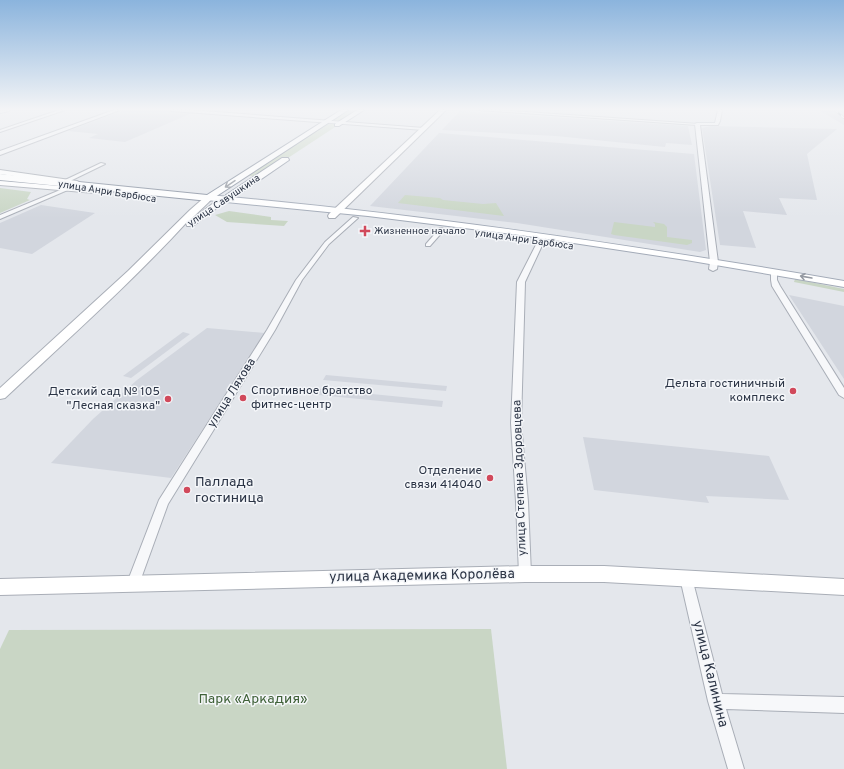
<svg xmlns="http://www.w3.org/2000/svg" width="844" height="769" viewBox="0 0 844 769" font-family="Overpass,sans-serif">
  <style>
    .built { fill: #d2d6de }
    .green { fill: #c9d6c5 }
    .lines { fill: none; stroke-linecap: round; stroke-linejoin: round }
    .minor-casing { stroke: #a9aeb7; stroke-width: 2 }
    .tertiary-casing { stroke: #a9aeb7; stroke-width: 2 }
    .secondary-casing { stroke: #a9aeb7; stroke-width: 2 }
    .primary-casing { stroke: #a3abb8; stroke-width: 2 }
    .trunk-casing { stroke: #8b94a3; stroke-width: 2 }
    .minor { fill: #f7f8fa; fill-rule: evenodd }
    .tertiary { fill: #f7f8fa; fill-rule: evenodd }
    .secondary { fill: #fff; fill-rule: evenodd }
    .primary { fill: #fff; fill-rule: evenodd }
    .trunk { fill: #fff; fill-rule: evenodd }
    .rail-casing { stroke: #7d8696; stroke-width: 2 }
    .rail { stroke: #f4f6f9; stroke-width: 1.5; stroke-dasharray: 4; stroke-linecap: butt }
    .oneway { stroke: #959aa2 }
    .poi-dot { fill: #d1495b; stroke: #f4f6f9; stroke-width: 1.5 }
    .labels { text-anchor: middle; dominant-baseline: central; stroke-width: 3; stroke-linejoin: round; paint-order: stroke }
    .far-street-label { font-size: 10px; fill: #2b3445; stroke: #f4f6f9 }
    .far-poi-label { font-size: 10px; fill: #2b3445; stroke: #f4f6f9; text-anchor: start }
    .poi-label { font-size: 12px; fill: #2b3445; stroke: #f4f6f9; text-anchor: end }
    .street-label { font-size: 12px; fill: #2b3445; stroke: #f4f6f9 }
    .near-poi-label { font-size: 14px; fill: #2b3445; stroke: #f4f6f9; text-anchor: start }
    .near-street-label { font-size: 14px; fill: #2b3445; stroke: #f4f6f9 }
    .near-park-label { font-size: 14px; fill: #3f6138; stroke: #f4f6f9 }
  </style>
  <rect width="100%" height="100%" fill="#e4e7ec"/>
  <!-- built -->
  <g class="built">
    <polygon points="124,110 161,110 192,113 125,142 89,138 98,134 68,131"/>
    <polygon points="821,110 844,110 844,125 822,112"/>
    <polygon points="460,111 688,126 692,145 666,143 665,147 556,136 442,130"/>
    <polygon points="711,126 837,129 807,154 817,200 779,198 787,215 743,211 756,248 720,245 702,128"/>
    <polygon points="439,133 694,154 706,250 700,252 517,223 370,206"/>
    <polygon points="41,205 95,213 32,254 0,248 0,223"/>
    <polygon points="789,295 844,306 844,379"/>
    <polygon points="207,328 265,333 171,478 51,463 93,419 137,380"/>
    <polygon points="183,332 190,334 131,378 123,376"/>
    <polygon points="326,375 447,386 446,391 323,380"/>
    <polygon points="301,387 443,401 442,407 298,393"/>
    <polygon points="583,437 769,456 789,500 706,496 709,503 594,490"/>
  </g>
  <!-- green -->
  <g class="green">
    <polygon points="345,110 361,110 259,177 242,175"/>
    <polygon points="0,188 31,192 27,199 30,200 0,213"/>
    <polygon points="405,195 440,198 443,200 483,204 496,203 504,216 398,203"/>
    <polygon points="229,211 271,217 271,220 288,221 284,226 227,222 215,215"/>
    <polygon points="614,222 655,227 655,224 653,222 664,224 667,227 667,237 692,240 692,243 687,245 614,235 611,234"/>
    <polygon points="795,279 844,289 844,292 794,282"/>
    <polygon points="491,629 507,769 0,769 0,649 9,630"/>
  </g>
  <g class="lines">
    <!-- minor casing -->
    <g class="minor-casing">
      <g id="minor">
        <polygon points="59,110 65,110 0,132 0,130"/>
        <polygon points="479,110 498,110 699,124 697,125"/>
        <polygon points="101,163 105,164 68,182 63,181"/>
        <polygon points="65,188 70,189 0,219 0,215"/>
        <polygon points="353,217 358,218 329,244 302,280 275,330 168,504 138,587 133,588 128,587 127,583 159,500 267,330 296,280 325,242"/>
        <polygon points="440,228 445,229 430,246 426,246 426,244"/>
        <polygon points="543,235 546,237 525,282 521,423 528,502 531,574 529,578 525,579 521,578 519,574 516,502 511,423 517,282 540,237"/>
        <polygon points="774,270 777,272 777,280 780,286 844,388 844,398 839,395 772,286 771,280 771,272"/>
        <polygon points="686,573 690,574 692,578 722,694 844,697 844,713 726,709 744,769 728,769 708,701 680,578 682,574"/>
      </g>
    </g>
    <!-- tertiary casing -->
    <g class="tertiary-casing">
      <g id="tertiary">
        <polygon points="9,110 9,111 0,113 0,111"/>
        <polygon points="114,110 120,110 0,155 0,151"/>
        <polygon points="170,110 190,110 424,128 426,129 424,130 172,111"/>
        <polygon points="718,110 722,110 720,121 718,125 700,125 718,262 717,269 713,271 709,269 710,262 695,124 697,123 715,123"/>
      </g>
    </g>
    <!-- secondary casing -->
    <g class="secondary-casing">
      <g id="secondary">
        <polygon points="440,110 446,110 335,218 329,218 328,216 329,214"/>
        <polygon points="0,170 77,181 81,183 77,185 0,174"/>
        <polygon points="0,181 95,189 99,191 95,193 0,185"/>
        <path d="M206,196H212L213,198L188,222L215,202H221L222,204L193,226H187L186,223C129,285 66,341 5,398L0,399V388L128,271L190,210Z"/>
        <polygon points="525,566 604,566 844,579 844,595 604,582 525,582 0,595 0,579"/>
      </g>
    </g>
    <!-- primary casing -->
    <g class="primary-casing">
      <path id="primary" d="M209,195C422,214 633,245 844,281V287L686,260L527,236L368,216L206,200L205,198L206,196Z"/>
    </g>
    <!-- trunk casing -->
    <g class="trunk-casing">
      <g id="trunk">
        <polygon points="341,110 348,110 209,201 0,180 0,174 207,195"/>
        <polygon points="357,110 364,110 339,126 335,126 335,124"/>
        <polygon points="282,158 288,158 289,160 232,199 226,199 225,197 226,195"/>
      </g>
    </g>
    <!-- minor -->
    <use href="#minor" class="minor"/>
    <!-- tertiary -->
    <use href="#tertiary" class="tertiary"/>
    <!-- secondary -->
    <use href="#secondary" class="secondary"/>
    <!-- primary -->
    <use href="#primary" class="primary"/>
    <!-- trunk -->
    <use href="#trunk" class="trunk"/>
    <!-- rail casing -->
    <g class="rail-casing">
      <polyline id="rail" points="835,110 844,118"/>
    </g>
    <!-- rail -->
    <use href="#rail" class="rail"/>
  </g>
  <!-- one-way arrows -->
  <defs><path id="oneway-shaft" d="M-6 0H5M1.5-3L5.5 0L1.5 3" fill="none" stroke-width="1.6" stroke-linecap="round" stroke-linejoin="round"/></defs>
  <g class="oneway">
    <use href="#oneway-shaft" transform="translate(230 184) rotate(146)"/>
    <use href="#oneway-shaft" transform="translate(806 277) rotate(-170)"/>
  </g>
  <!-- sky -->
  <linearGradient id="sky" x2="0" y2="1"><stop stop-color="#8bb4dd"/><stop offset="0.5" stop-color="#f3f4f6"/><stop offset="1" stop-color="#f3f4f6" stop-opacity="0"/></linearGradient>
  <rect width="844" height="218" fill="url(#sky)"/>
  <!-- markers -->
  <g class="poi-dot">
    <path d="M363 225h4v4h4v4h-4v4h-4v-4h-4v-4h4z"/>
    <circle cx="793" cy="391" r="4"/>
    <circle cx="243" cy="398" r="4"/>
    <circle cx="168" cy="399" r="4"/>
    <circle cx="490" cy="478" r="4"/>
    <circle cx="187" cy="490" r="4"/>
  </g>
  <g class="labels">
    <!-- far-street labels -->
    <g class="far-street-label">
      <text transform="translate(107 192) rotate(9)">улица Анри Барбюса</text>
      <text transform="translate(224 201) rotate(-34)">улица Савушкина</text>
      <text transform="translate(524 240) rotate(8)">улица Анри Барбюса</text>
    </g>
    <!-- far-poi labels -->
    <g class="far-poi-label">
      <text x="374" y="231">Жизненное начало</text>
    </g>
    <!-- poi labels -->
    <g class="poi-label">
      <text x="785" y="384">Дельта гостиничный<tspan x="785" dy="14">комплекс</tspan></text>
      <text x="251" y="391" text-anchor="start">Спортивное братство<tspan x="251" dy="14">фитнес-центр</tspan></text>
      <text x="160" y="392">Детский сад № 105<tspan x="160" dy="14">"Лесная сказка"</tspan></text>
      <text x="482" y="471">Отделение<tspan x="482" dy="14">связи 414040</tspan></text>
    </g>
    <!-- street labels -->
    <g class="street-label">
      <text transform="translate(232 393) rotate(-58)">улица Ляхова</text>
      <text transform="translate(520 478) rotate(-92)">улица Степана Здоровцева</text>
    </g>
    <!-- near-poi labels -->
    <g class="near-poi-label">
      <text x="195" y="482">Паллада<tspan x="195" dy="16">гостиница</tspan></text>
    </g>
    <!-- near-street labels -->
    <g class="near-street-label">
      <text transform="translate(422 576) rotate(-1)">улица Академика Королёва</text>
      <text transform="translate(710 674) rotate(76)">улица Калинина</text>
    </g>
    <!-- near-park labels -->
    <g class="near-park-label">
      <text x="253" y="699">Парк «Аркадия»</text>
    </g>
  </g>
</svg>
